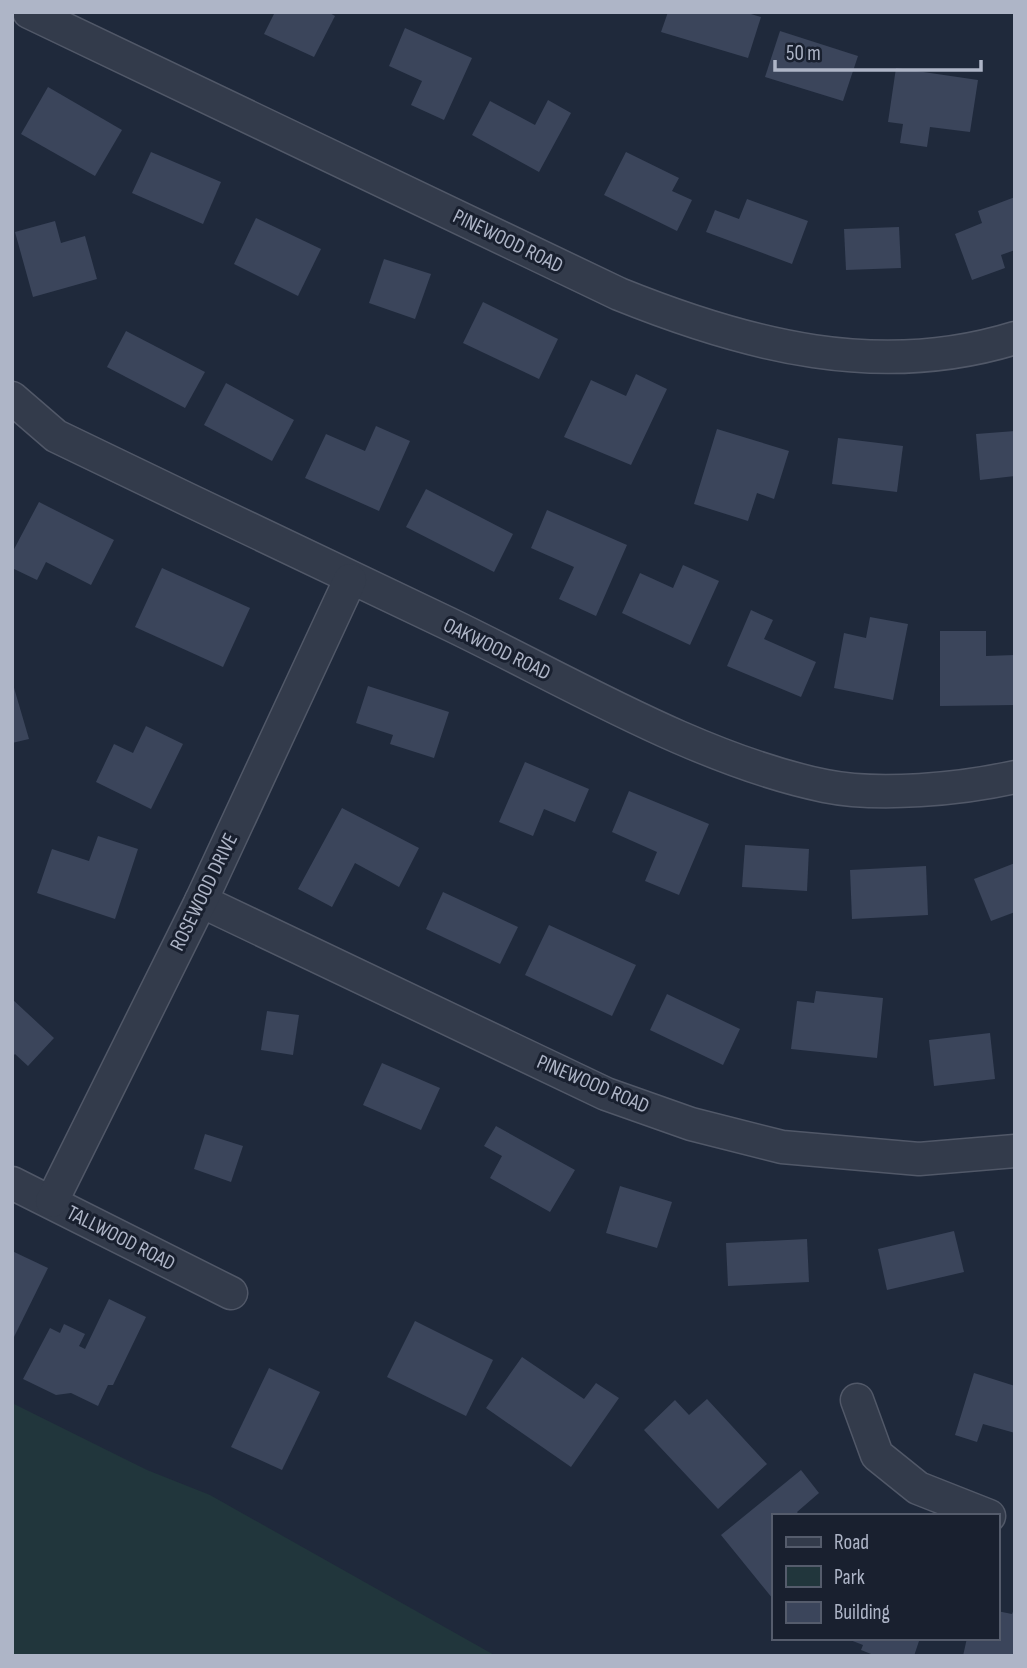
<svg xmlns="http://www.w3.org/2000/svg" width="1027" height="1668" viewBox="0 0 1027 1668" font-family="'Sofia Sans Condensed',sans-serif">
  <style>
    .green { fill: #21363c }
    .building { fill: #3b455b }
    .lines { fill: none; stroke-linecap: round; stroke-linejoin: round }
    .minor-casing { stroke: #515868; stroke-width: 35 }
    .minor { stroke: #333b4b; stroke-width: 32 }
    .labels { text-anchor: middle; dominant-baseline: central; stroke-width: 6; stroke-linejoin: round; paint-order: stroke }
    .street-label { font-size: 21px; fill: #aeb5c7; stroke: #19202f }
  </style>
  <rect width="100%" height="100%" fill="#1f293b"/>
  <!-- green -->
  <polygon class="green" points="12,1403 147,1470 210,1495 496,1656 12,1656"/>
  <!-- building -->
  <g class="building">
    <polygon points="275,12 328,12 335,16 314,57 264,34"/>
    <polygon points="668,12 744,12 761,17 748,58 661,32"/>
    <polygon points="405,28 472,58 444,120 411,105 422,81 389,66"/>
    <polygon points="780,31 858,56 843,101 765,77"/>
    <polygon points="896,68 978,80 970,132 930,127 927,147 900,143 903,124 888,122"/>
    <polygon points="48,87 122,130 95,176 21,134"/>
    <polygon points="548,100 571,113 539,172 472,135 490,101 535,125"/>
    <polygon points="151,152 221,182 203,224 132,193"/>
    <polygon points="626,152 679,178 672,191 692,200 677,231 604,195"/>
    <polygon points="1015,197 1015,250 1001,255 1005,268 972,280 955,234 982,223 978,211"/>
    <polygon points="747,199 808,221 792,264 706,232 715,210 739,219"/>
    <polygon points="256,218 321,249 298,296 234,264"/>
    <polygon points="55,221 61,243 85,236 97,279 33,297 15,232"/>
    <polygon points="899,227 901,268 846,270 844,229"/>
    <polygon points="384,259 431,274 415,319 369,303"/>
    <polygon points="483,302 558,339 539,379 463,343"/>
    <polygon points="126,331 205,372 185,408 107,367"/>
    <polygon points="636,374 667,389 631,465 564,437 591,380 626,396"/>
    <polygon points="226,383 294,420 272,461 204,425"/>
    <polygon points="376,426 410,441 379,511 305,478 326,434 365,451"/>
    <polygon points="717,429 789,451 774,499 757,493 748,521 694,504"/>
    <polygon points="1015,431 1015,476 980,480 976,434"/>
    <polygon points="838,438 903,446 897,492 832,484"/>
    <polygon points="426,489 513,534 494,572 406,527"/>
    <polygon points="39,502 114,540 91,585 46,562 37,580 12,568 12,553"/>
    <polygon points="547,510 627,545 596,616 559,599 574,567 531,548"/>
    <polygon points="683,565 719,581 690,645 622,613 640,573 673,588"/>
    <polygon points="162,568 250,608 223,667 135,627"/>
    <polygon points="751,610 773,620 764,639 816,662 801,697 727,666"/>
    <polygon points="870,617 908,624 893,700 834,688 844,633 866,638"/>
    <polygon points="940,631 986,631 986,656 1015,655 1015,705 940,706"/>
    <polygon points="12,681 29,739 12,743"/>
    <polygon points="368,686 449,712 434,758 390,744 393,735 356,723"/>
    <polygon points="146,726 183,744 151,809 96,782 114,744 133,753"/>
    <polygon points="525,762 589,789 575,822 544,809 533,836 499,822"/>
    <polygon points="629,791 709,824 679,895 645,881 657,852 612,832"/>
    <polygon points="342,808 419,848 399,887 355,863 332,907 298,889"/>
    <polygon points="98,836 138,849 115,919 37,893 52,849 89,861"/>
    <polygon points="745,845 809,849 807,891 742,887"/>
    <polygon points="1015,863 1015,912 991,921 974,879"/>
    <polygon points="926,866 928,915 852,919 850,870"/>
    <polygon points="443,892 518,927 500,964 426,929"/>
    <polygon points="549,925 636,965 612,1016 525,975"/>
    <polygon points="816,991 883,998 877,1058 791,1049 797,1001 814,1003"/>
    <polygon points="667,994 740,1029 723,1065 650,1030"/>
    <polygon points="12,999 54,1038 28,1066 15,1054 12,1057"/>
    <polygon points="267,1011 299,1015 293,1055 261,1050"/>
    <polygon points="990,1033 995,1079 934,1086 929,1040"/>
    <polygon points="382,1063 440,1088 421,1130 363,1105"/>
    <polygon points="496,1126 575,1170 550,1212 490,1178 502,1156 484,1146"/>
    <polygon points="205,1134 243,1146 231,1182 194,1169"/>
    <polygon points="620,1186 672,1202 657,1248 606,1233"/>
    <polygon points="954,1231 964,1272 887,1290 878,1249"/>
    <polygon points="807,1239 809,1282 728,1286 726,1243"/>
    <polygon points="12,1251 48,1268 12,1341"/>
    <polygon points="109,1299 146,1317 113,1385 108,1385 98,1406 71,1393 56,1395 23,1379 50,1328 60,1333 64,1324 85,1334 79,1346 85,1349"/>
    <polygon points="415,1321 493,1360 466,1416 387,1377"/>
    <polygon points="522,1357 584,1399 596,1383 619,1398 571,1467 486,1408"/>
    <polygon points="269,1368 320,1392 282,1470 231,1447"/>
    <polygon points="974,1373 1015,1386 1015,1433 983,1424 977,1442 955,1435"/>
    <polygon points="707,1399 767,1464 718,1509 644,1430 675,1400 689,1415"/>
    <polygon points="801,1470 819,1493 797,1512 800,1516 773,1516 773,1599 721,1535"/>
    <polygon points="1014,1609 1015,1656 963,1656 967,1638 997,1638 997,1611 1012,1614"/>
    <polygon points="845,1638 920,1638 914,1656 876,1656 861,1650 863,1645"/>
  </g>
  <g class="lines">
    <!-- minor casing -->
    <g class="minor-casing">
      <g id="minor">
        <path d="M29,12L619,294C748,346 879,380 1015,338"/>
        <path d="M12,398L56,436C186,499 317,561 447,623C564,679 698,760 825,786C879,797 961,789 1015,777"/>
        <polyline points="201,901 606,1094 691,1124 782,1147 919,1159 1015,1151"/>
        <polyline points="12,1183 231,1293"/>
        <polyline points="52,1201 201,901 350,580"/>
        <polyline points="857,1400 877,1455 918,1488 989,1516"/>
      </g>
    </g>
    <!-- minor -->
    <use href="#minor" class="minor"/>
  </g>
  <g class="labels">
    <!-- street labels -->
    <g class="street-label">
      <text transform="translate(508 241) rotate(26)">PINEWOOD ROAD</text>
      <text transform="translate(497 649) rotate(26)">OAKWOOD ROAD</text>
      <text transform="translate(204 892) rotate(-64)">ROSEWOOD DRIVE</text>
      <text transform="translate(593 1084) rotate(23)">PINEWOOD ROAD</text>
      <text transform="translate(121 1238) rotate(27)">TALLWOOD ROAD</text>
    </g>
  </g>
  <!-- border -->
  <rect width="1027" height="1668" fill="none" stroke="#aeb5c7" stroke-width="28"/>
  <!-- legend -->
  <rect x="772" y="1514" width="228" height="126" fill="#19202f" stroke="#555c6c" stroke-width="2"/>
  <rect x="786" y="1537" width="35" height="10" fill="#333b4b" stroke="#555c6c" stroke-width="2"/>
  <text x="834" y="1549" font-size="21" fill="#aeb5c7">Road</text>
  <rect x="786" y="1566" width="35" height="21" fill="#21363c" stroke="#555c6c" stroke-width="2"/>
  <text x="834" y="1584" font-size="21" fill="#aeb5c7">Park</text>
  <rect x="786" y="1602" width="35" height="21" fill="#3b455b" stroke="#555c6c" stroke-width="2"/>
  <text x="834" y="1619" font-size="21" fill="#aeb5c7">Building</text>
  <!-- scale -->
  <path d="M775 60v10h206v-10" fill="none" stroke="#aeb5c7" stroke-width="3.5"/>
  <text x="786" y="60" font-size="21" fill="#aeb5c7" stroke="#19202f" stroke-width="5" paint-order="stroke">50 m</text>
</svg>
